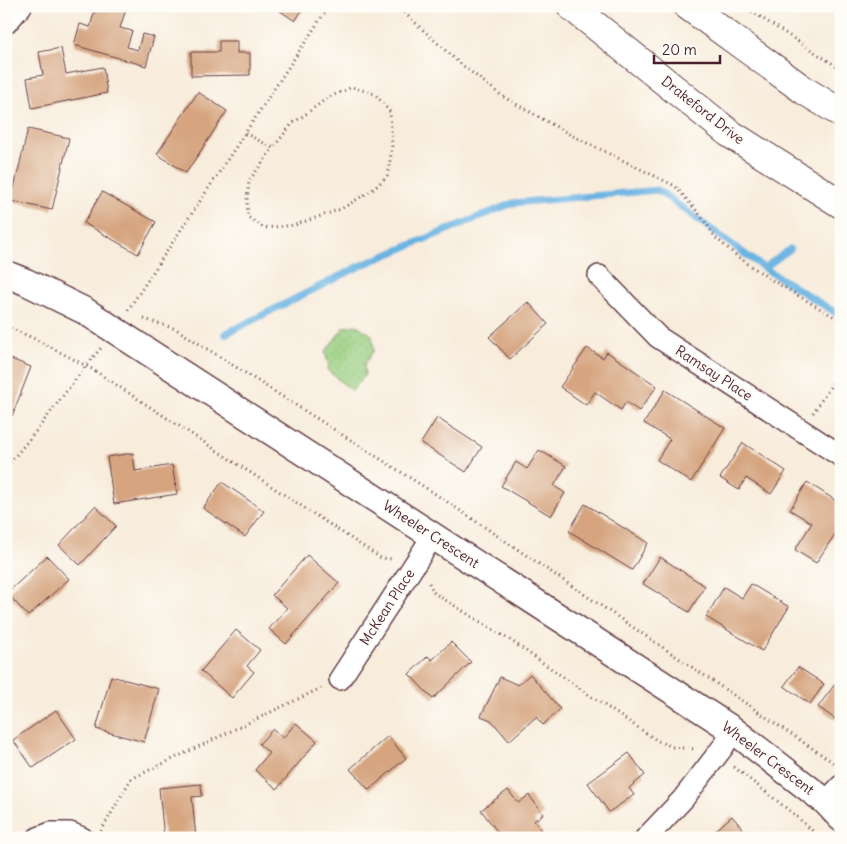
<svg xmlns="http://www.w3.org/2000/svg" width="847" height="844" viewBox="0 0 847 844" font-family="Delius,sans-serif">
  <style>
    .park { fill: url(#park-dots); stroke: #717655 }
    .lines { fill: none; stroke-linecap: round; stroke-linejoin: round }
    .stream { stroke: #6bb3e2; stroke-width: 7 }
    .building { fill: #d6a580 }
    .minor-casing { stroke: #643e45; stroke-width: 24 }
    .tertiary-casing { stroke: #643e45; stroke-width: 29 }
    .trunk-casing { stroke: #643e45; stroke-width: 30 }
    .path { stroke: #643e45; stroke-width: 3; stroke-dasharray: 1 4; stroke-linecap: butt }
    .minor { stroke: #fff; stroke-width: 21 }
    .tertiary { stroke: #fff; stroke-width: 26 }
    .trunk { stroke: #fff; stroke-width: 28 }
    .labels { text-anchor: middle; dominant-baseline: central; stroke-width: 4.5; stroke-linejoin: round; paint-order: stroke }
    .street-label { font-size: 14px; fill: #4a1f2b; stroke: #fdfcf7 }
  </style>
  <defs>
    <pattern id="park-dots" width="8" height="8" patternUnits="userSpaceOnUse" patternTransform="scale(1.25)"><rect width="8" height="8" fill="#98ce7f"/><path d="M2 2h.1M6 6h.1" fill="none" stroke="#84b06e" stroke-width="1.8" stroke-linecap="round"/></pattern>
  </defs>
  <rect width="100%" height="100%" fill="#fdfcf7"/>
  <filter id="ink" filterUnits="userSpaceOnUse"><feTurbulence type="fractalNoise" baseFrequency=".02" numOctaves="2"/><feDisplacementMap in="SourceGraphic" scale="10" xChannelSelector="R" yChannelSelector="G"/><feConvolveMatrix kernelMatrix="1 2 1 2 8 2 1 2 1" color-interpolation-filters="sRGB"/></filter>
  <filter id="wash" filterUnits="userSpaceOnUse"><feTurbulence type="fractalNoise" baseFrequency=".0096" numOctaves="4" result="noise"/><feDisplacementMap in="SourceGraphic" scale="20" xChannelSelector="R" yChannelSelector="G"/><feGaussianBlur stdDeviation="1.12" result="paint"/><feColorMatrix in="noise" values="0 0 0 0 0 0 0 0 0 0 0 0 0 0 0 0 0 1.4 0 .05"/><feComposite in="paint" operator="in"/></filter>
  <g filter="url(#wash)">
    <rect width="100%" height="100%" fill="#f8ecdb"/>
    <!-- park -->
    <polygon class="park" points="357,325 372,335 374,350 364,365 365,375 352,391 327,370 329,367 325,352 344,327"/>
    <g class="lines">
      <!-- stream -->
      <g class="stream">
        <polyline points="764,268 841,316"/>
        <polyline points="225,334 362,265 513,203 658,190 764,268 790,249"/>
      </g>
    </g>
    <g id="blocks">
      <!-- building -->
      <g class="building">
        <polygon points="96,6 114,6 126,9 120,28 132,31 127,47 138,50 142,34 154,37 146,66 74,45 80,24 90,27"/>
        <polygon points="273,6 305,6 295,21"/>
        <polygon points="219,41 237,41 237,53 250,53 250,75 191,76 191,52 219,52"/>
        <polygon points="61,48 66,74 103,67 107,93 32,108 27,78 43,75 39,52"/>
        <polygon points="198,92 227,111 186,173 157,154"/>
        <polygon points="28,129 69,138 52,210 11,201"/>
        <polygon points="102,192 156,222 138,254 84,223"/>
        <polygon points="528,302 548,324 510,359 489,337"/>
        <polygon points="587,348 603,358 607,352 657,386 639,411 626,402 621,410 595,392 586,405 560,387"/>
        <polygon points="6,357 31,367 12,416 6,414"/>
        <polygon points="665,390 725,428 691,482 657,460 670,439 644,423"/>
        <polygon points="437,418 482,447 466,472 421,443"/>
        <polygon points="743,443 786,471 771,494 746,478 739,490 720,478"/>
        <polygon points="539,450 566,466 554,486 565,493 551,516 501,486 516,462 527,469"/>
        <polygon points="133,453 135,471 172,465 177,494 114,504 107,457"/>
        <polygon points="222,482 264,511 245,537 203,508"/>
        <polygon points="807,482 841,504 841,525 816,563 795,550 812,523 790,510"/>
        <polygon points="585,504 648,543 632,570 569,531"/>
        <polygon points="95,506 116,526 80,565 59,545"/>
        <polygon points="307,555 339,583 286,644 269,629 287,608 272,595"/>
        <polygon points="47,556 69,579 28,616 7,593"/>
        <polygon points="660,557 705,586 689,612 643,584"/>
        <polygon points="751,584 789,607 762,651 706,617 724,587 742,598"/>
        <polygon points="236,630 260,650 247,666 254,672 232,698 201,671"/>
        <polygon points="451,642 471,662 433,699 409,674 428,656 432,660"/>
        <polygon points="798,667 824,684 810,704 784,686"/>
        <polygon points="530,674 560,709 543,725 536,717 509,741 491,720 481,716 500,677 518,685"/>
        <polygon points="111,676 159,689 144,742 96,729"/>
        <polygon points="841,676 841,723 818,707"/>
        <polygon points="56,710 76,739 33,768 13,740"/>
        <polygon points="296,723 317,741 277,789 255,770 269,753 259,744 273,729 283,738"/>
        <polygon points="388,736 406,758 369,790 350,769"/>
        <polygon points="629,753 645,775 629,788 634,795 609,812 588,783"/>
        <polygon points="201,784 202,796 192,797 196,838 164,838 159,788"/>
        <polygon points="508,790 518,803 529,795 543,814 534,821 543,833 536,838 502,838 481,810"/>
        <polygon points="732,816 750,838 707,838"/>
      </g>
    </g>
  </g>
  <g filter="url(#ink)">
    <use href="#blocks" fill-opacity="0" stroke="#643e45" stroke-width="1"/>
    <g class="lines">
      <!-- minor casing -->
      <g class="minor-casing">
        <g id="minor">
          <polyline points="6,23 21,6"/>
          <polyline points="599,276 658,337 841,456"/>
          <polyline points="340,679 433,536"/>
          <polyline points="826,802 841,786"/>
          <polyline points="38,838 51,833 70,833 82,838"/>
          <polyline points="646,838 683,799 723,747 733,730"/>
        </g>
      </g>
      <!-- tertiary casing -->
      <g class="tertiary-casing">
        <polyline id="tertiary" points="6,274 26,282 85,311 733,730 826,802 841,818"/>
      </g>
      <!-- trunk casing -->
      <g class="trunk-casing">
        <g id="trunk">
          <polyline points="571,6 729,133 841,204"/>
          <polyline points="688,6 805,91 841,113"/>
        </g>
      </g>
      <!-- path -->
      <g class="path">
        <polyline points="397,6 457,61 502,96 569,134 675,186 701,216 716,238 737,256 770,279 841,321"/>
        <polyline points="743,6 841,69"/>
        <polyline points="245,133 273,148 249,181 247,200 248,217 264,228 295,225 341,209 374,189 388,175 392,147 390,112 375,94 352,87 329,97 292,124 273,148"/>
        <polyline points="128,310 329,6"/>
        <polyline points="144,319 176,329 437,495 837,765"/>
        <polyline points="6,326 33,338 92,369 381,558 392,559"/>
        <polyline points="813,413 841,371"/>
        <path d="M6,466C41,429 68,386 101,348"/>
        <polyline points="429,583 434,593 513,642 589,695 658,741 673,747 695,749"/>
        <polyline points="734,767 795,815 820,838"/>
        <polyline points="101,831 131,779 321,688"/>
      </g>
      <!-- minor -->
      <use href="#minor" class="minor"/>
      <!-- tertiary -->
      <use href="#tertiary" class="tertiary"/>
      <!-- trunk -->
      <use href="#trunk" class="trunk"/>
    </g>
  </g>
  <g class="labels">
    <!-- street labels -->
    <g class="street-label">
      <text transform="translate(703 110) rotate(38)">Drakeford Drive</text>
      <text transform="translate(714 373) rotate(33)">Ramsay Place</text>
      <text transform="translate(431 534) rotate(33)">Wheeler Crescent</text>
      <text transform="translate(387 607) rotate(-57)">McKean Place</text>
      <text transform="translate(768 758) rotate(37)">Wheeler Crescent</text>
    </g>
  </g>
  <!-- margin -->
  <rect width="847" height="844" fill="none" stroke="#fdfcf7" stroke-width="25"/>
  <!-- scale -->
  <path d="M654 55v8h66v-8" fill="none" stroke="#4a1f2b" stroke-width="2.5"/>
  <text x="662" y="55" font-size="15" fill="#4a1f2b" stroke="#fdfcf7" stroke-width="4" paint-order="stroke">20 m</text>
</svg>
